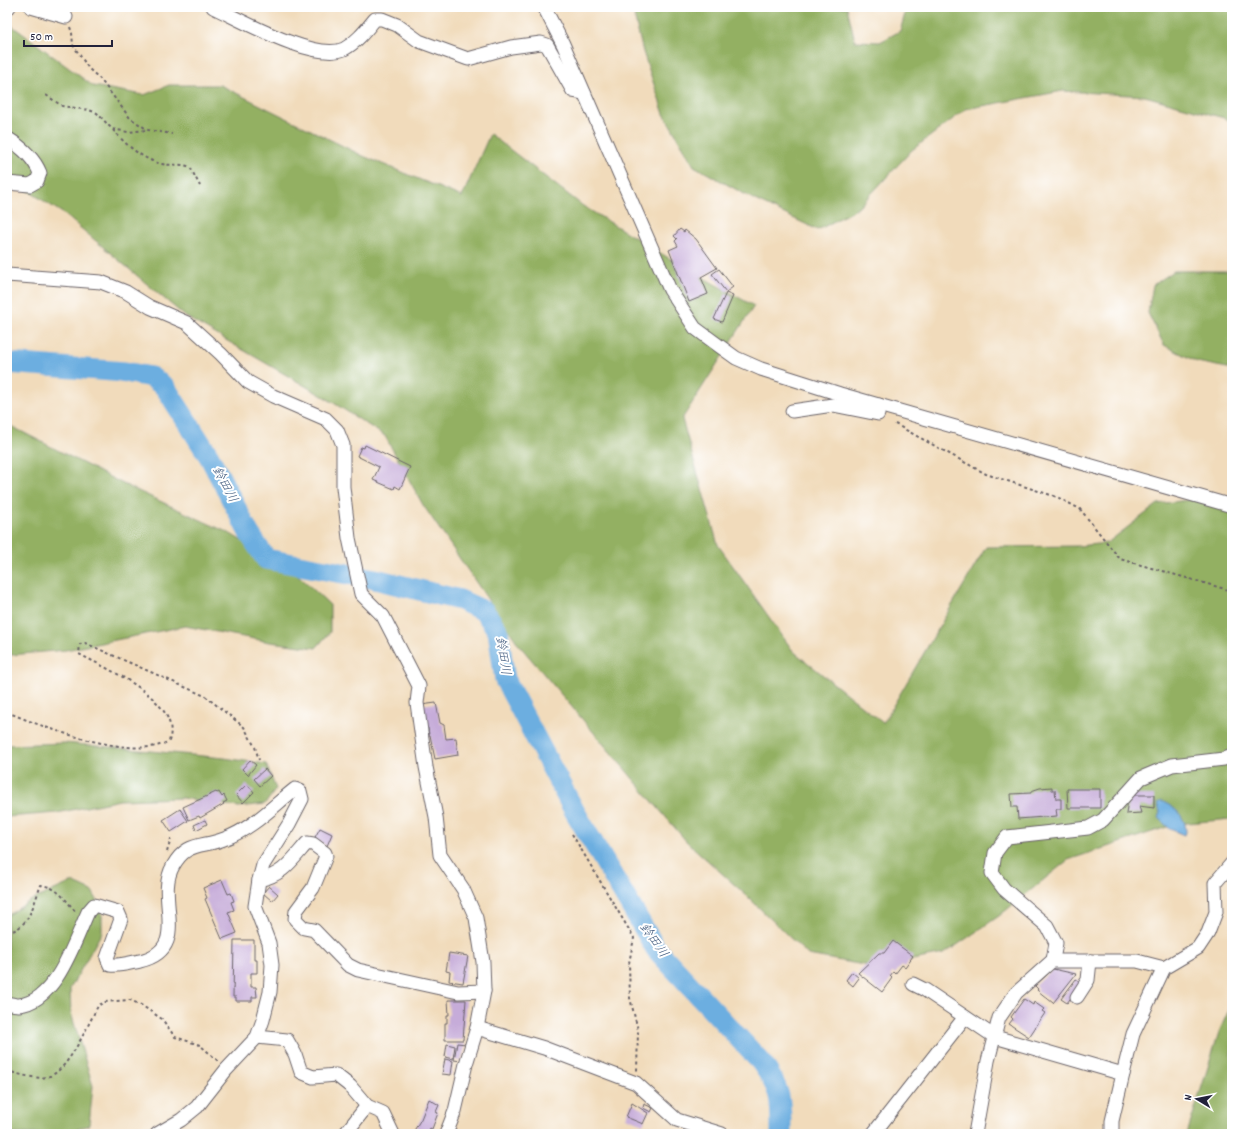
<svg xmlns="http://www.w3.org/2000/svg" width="1239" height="1141" viewBox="0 0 1239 1141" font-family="Dekko,'Klee One',sans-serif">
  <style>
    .forest { fill: #93b062; stroke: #5a694e }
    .water { fill: #6caee0; stroke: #47688e }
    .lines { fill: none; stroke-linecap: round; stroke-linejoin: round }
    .river { stroke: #6caee0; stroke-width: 21 }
    .building { fill: #c6acd9 }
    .minor-casing { stroke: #6a6368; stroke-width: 15 }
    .path { stroke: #6a6368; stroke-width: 2; stroke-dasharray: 3 3; stroke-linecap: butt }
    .minor { stroke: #fff; stroke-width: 13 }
    .labels { text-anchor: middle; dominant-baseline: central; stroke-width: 4; stroke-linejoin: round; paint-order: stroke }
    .water-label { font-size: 13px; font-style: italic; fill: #405a7d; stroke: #fff }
  </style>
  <rect width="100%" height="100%" fill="#fff"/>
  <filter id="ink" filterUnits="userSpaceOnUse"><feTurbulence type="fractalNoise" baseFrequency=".025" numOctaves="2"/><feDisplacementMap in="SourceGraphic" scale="8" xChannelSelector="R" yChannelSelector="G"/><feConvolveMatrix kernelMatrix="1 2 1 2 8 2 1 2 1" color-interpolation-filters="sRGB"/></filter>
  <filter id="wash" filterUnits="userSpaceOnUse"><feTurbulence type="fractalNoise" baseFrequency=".012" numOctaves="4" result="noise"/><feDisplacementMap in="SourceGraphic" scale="16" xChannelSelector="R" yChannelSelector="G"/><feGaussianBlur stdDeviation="0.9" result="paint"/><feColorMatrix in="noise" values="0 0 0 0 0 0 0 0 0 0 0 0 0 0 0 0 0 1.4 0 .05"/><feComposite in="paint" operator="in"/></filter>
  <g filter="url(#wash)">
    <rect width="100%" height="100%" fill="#f1dbbb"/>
    <!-- forest -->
    <g class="forest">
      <polygon points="634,7 847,7 855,41 880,42 900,31 907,7 1232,7 1232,122 1224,118 1145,96 1063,91 966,109 912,150 858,208 818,230 755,200 694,166 664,114 643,52 633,11"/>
      <polygon points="7,22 93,86 144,95 169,85 220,85 363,156 462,197 490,134 583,206 677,263 754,306 682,419 718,545 793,651 883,723 986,547 1078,546 1107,543 1158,504 1217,496 1232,502 1232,819 1176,824 1068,860 999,916 944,954 875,967 808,955 747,896 687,842 519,645 423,505 385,436 326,398 186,317 64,214 7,177"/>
      <polygon points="1174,271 1232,271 1232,369 1197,362 1164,345 1148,313 1153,285"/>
      <polygon points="7,424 123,484 229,533 298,575 330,605 330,632 316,648 270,642 185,626 66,650 11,655 7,654"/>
      <polygon points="65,743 224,758 266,764 276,789 265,804 238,807 182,798 120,800 57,813 7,817 7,745"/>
      <polygon points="72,882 92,891 102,909 102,932 70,989 71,1013 93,1086 89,1125 65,1134 7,1134 7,916 30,901"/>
      <polygon points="1232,1003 1232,1134 1187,1134 1219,1032"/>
    </g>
    <!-- water -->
    <path class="water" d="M1161,801C1175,807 1186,816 1186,833L1184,835L1170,829L1158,818L1160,812L1157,803Z"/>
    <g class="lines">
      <!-- river -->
      <path class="river" d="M7,363L125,372L151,377L165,387L209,456L249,533L266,559L375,579L460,600L484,611L498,631L505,680L575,812L656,949L761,1062C782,1091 781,1099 781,1134"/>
    </g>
    <g id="blocks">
      <!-- building -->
      <g class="building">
        <polygon points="680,229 684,232 685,230 696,239 717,268 701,277 708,294 689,302 669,250 678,246 675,241 677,239 674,236"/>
        <polygon points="719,269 733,287 726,292 712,274"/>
        <polygon points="726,293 733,296 722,322 714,319"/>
        <polygon points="365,445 410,467 400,489 395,486 394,489 373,480 379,467 357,456 361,447 364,448"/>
        <polygon points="436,703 440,723 444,725 446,739 456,738 458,755 435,759 430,735 429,735 428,728 425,729 421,705"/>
        <polygon points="250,760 256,765 248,775 242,769"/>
        <polygon points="265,769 271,776 260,786 254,779"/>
        <polygon points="247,784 254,792 243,803 236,795"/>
        <polygon points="1052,787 1052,790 1055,790 1056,799 1061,799 1061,809 1056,809 1057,816 1018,819 1017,807 1012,807 1011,794 1031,793 1031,791 1040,788"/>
        <polygon points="1067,789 1100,789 1100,808 1068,808"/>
        <polygon points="216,792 217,793 219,792 222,797 224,795 227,801 223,803 224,804 200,818 199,816 189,820 183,807"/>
        <polygon points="1133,795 1154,795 1154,808 1139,806 1141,813 1126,814 1128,799"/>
        <polygon points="180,809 188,821 171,832 163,820"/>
        <polygon points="205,820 207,824 196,830 194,825"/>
        <polygon points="320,828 332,834 327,846 314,839"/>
        <polygon points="222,880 228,894 231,893 234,901 231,902 234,910 228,912 237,933 222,939 205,899 207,898 203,888"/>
        <polygon points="269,886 278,894 272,901 263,893"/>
        <polygon points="234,940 254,940 254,960 257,960 257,973 251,973 251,987 256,987 257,997 252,997 252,1001 236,1001 236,997 233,997"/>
        <polygon points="893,941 913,956 905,967 902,965 895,974 893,972 890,976 892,978 882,992 858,973 879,953 884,953"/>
        <polygon points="449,953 468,956 463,983 449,981 450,972 446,971"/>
        <polygon points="1053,969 1076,974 1053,1003 1037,990 1038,989 1035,986"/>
        <polygon points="852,972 859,978 853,986 846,980"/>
        <polygon points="1076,979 1082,983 1067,1003 1061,999"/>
        <polygon points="1024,999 1033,1005 1034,1002 1044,1009 1042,1011 1045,1013 1029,1037 1009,1024 1013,1019 1011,1017"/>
        <polygon points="448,1000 466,1000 463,1040 445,1040 445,1023 447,1023 447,1015 449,1015"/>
        <polygon points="457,1043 466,1044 461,1061 454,1060"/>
        <polygon points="447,1044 455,1046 453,1059 445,1057"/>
        <polygon points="445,1059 453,1061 451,1075 442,1074"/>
        <polygon points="429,1099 439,1105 436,1112 438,1113 432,1129 430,1128 428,1134 412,1134 421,1119"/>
        <polygon points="632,1103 648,1113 643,1124 626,1117"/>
        <polygon points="644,1104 653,1108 651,1112 643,1108"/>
      </g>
    </g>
  </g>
  <g filter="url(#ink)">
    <use href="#blocks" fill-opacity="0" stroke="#6a6368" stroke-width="1"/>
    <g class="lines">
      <!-- minor casing -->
      <g class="minor-casing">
        <g id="minor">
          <polyline points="31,7 66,17 59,7"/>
          <path d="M213,7C241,20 315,62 344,49C357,42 366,30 375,19H382L397,25L419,41L468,59L511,47L541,43L547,45L573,91L584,93"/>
          <polyline points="544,7 563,44 670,290 695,328 718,345 736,358 761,369 840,394 1232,506"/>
          <polyline points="7,8 9,7"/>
          <path d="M7,138C20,146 34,158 40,173L37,181L30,185L7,183"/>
          <polyline points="7,275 101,282 126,292 150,307 187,323 221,354 248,382 273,396 326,419 337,430 343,445 343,487 349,538 361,594 383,616 419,686 417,703 426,767 436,817 440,855 463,889 476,918 483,962 484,991 477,1028 466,1064 455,1111 446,1134"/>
          <polyline points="792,411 833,405 878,414 879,405"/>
          <path d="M259,880C283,875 291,861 307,843L313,844L325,853L326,856L313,888L296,911L295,919L304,928L314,930L348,965L358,970L458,992L484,991"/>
          <polyline points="1052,961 1137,961 1164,968"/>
          <polyline points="913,984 925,990 995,1037 1123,1074 1112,1121 1112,1134"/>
          <polyline points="1077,997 1088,980 1090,961"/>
          <path d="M7,1003C11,1004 15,1005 19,1005C56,1002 75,940 88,912L94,905L118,912L121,919L107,958L110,965C121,966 129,963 140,961C193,948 154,899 173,866C187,841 201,848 224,839C252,829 272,807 295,789L300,791L302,799L289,824L263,865L259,880L255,906L269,943L272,965L270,992L263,1020L257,1037L226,1070L197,1107L181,1120L157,1134"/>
          <polyline points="477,1028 544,1048 636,1083 677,1120 722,1134"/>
          <polyline points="257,1037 287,1040 295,1054 301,1072 313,1077 336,1075 350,1086 367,1106 383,1113 393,1134"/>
          <polyline points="1123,1074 1133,1034 1164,968 1198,948 1208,933 1216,912 1215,883 1232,863"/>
          <polyline points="345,1134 367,1106"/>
          <polyline points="873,1134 965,1017"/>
          <polyline points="975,1134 988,1061 999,1018 1016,993 1053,960 1056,943 1047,926 1004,889 992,873 995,853 1007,837 1088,828 1103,820 1141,778 1172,765 1224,759 1232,756"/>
        </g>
      </g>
      <!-- path -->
      <g class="path">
        <polyline points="70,27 72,33 73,45 89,69 100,79 130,118 148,130 172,134"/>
        <polyline points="46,95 62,106 89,110 97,113 112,129 128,132 147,130"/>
        <path d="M113,130C125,144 143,160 162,164C172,166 181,163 190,167L200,186"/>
        <polyline points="895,424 986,474 1057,497 1080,509 1120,559 1232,591"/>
        <path d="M7,712C42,727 135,762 169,741C183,701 107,669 79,654L80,644L85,643L205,696L244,727L255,747L259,760"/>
        <polyline points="572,834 634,938 629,963 630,998 638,1030 637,1071"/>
        <polyline points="167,852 171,839"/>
        <path d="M7,932C29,930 34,902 41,885C57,887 65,899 75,911"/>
        <path d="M7,1071C19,1074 38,1081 50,1076C70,1068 88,1024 98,1006L104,1002L130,1000L141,1005L162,1019L175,1037L200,1045L218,1061"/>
      </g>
      <!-- minor -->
      <use href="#minor" class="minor"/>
    </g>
  </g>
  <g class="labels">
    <!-- water labels -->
    <g class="water-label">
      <text transform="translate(224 485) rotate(62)">鈴田川</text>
      <text transform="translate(502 656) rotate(81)">鈴田川</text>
      <text transform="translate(653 941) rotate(55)">鈴田川</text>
    </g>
  </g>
  <!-- margin -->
  <rect width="1239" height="1141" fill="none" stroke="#fff" stroke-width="24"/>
  <!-- north arrow -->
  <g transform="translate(1197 1099) rotate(280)" stroke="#ffffff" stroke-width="3" paint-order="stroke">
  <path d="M0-3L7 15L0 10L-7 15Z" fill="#22223b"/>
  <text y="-6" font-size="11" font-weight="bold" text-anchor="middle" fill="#22223b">N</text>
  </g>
  <!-- scale -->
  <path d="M24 40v6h88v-6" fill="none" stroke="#22223b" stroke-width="2"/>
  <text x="30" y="40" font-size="12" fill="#22223b" stroke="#ffffff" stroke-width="3" paint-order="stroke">50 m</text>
</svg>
